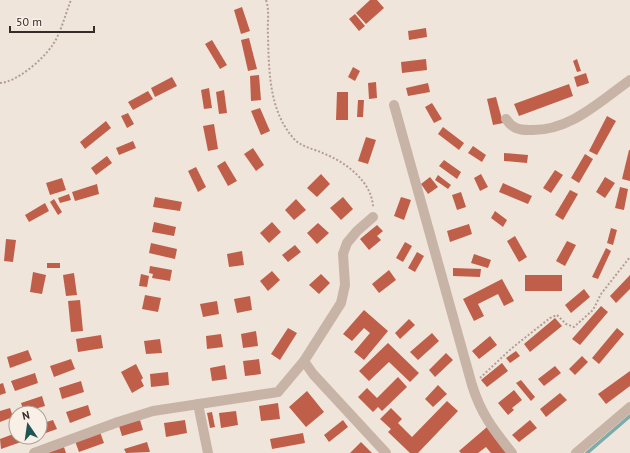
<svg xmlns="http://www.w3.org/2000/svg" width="630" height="453" viewBox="0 0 630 453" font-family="'PT Sans',sans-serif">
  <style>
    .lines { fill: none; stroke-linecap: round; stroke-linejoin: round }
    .stream { stroke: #7bacab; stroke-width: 3.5 }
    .building { fill: #c05f49 }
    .path { stroke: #b49e92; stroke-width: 2; stroke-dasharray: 2 2; stroke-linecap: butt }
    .street { stroke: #c8b4a7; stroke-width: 10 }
  </style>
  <rect width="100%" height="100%" fill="#f0e5db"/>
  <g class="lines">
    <!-- stream -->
    <polyline class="stream" points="587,453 630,416"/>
  </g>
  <!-- building -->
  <g class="building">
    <polygon points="370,0 377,0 384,8 366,24 356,13"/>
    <polygon points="242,7 250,31 241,34 234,10"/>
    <polygon points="355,14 365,26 359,31 349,19"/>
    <polygon points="426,28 427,37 409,40 408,31"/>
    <polygon points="249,38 257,69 248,71 241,40"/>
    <polygon points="212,40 227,65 220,69 205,44"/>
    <polygon points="426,59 427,70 402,73 401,62"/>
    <polygon points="577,59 581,71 577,72 573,61"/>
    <polygon points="353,67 360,71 355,81 348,77"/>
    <polygon points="586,73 589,83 577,87 574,77"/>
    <polygon points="259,75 261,100 251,101 250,76"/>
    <polygon points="172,77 177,86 155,97 151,88"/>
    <polygon points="376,82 377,98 369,99 368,83"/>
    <polygon points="428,83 430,92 408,96 406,88"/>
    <polygon points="569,84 573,96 519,116 514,104"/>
    <polygon points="209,88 212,108 204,109 201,90"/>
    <polygon points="224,90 227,113 219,114 216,92"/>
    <polygon points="148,91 153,99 133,110 128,102"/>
    <polygon points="337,92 348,92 348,120 336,120"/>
    <polygon points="496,97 503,123 493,125 487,99"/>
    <polygon points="358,100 364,100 363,117 357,117"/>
    <polygon points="432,103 442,119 434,123 425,107"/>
    <polygon points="260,108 270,131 261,135 251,111"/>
    <polygon points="128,113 134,124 127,128 121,116"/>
    <polygon points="607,116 616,121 597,155 589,151"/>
    <polygon points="106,121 111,128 85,149 80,142"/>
    <polygon points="214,124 218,149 208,151 203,126"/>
    <polygon points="443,127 464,143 459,150 438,134"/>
    <polygon points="366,137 376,140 368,164 358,161"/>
    <polygon points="133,141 136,148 119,155 116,148"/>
    <polygon points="473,146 486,155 482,162 468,153"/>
    <polygon points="253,148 264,165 256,171 244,154"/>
    <polygon points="629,150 630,150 630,181 622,179"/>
    <polygon points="504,153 528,155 527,163 504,161"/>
    <polygon points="585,154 593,159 579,183 571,178"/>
    <polygon points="107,156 112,163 96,175 91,168"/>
    <polygon points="444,160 461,172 457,179 439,166"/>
    <polygon points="225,161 237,181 228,186 217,166"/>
    <polygon points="196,167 206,187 198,192 188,171"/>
    <polygon points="555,170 563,175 551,193 543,188"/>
    <polygon points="321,174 330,184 317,197 307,188"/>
    <polygon points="481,174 488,187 480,191 474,178"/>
    <polygon points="438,175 451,185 448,189 435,180"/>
    <polygon points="430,177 438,187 428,194 421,184"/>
    <polygon points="605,177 615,183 605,198 596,192"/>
    <polygon points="62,178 66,190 50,195 46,183"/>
    <polygon points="503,183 532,196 528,204 499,192"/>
    <polygon points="97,184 99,194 75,201 72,192"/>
    <polygon points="620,187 628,189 624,210 615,208"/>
    <polygon points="570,190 578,194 563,220 555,215"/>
    <polygon points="461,192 466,207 457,210 452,195"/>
    <polygon points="69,194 71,200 60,203 58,198"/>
    <polygon points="155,197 182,202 180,211 153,207"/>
    <polygon points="343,197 353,209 341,220 330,208"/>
    <polygon points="401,197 411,200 404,220 394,216"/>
    <polygon points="54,199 62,212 58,215 50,202"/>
    <polygon points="296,199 306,210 294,220 285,210"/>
    <polygon points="45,203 49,211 29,222 25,215"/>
    <polygon points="495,211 507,220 503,227 491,218"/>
    <polygon points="154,222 176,227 174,236 152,232"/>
    <polygon points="272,222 281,232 269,243 260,233"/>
    <polygon points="318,223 329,233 317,244 307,233"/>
    <polygon points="469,224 472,234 450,242 447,231"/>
    <polygon points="377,225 383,231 377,236 381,240 369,250 360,239"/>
    <polygon points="611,228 617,230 613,245 607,243"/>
    <polygon points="515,236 527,257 519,262 507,241"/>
    <polygon points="6,239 16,240 13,262 4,261"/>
    <polygon points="567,241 576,245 565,266 556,261"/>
    <polygon points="405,242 412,246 403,262 396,258"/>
    <polygon points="151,243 177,249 175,259 149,253"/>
    <polygon points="295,245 301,252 288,262 282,255"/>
    <polygon points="606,248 611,251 598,279 592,277"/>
    <polygon points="242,251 244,265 229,267 227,254"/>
    <polygon points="417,252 424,256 415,272 408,268"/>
    <polygon points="474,254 491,260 488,268 471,263"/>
    <rect x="47" y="263" width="13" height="5"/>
    <polygon points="150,266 172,270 170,281 152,278 153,274 149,273"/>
    <polygon points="453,268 481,269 480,277 453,276"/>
    <polygon points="389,270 396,280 379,293 372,284"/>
    <polygon points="272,271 280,280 268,291 260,281"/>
    <polygon points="33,272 46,275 42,294 30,292"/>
    <polygon points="74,273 77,295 66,296 63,275"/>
    <polygon points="141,274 149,276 147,287 139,286"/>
    <polygon points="321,274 330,283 319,294 309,285"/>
    <rect x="525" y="275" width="37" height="16"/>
    <polygon points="630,275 630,289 616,303 610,296"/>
    <polygon points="502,279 514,301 504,306 498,294 478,304 484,316 474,321 463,299"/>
    <polygon points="584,289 590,297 571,313 565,305"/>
    <polygon points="145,295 161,298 158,312 142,309"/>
    <polygon points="250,296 252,310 237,313 234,299"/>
    <polygon points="80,300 83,331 71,332 68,301"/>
    <polygon points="217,301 219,314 203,317 200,304"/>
    <polygon points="601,306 608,312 580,345 572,339"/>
    <polygon points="364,310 388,331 364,360 354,352 370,333 364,328 352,341 343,334"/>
    <polygon points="555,318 562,326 530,352 524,344"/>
    <polygon points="409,319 415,325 400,339 395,333"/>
    <polygon points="288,328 297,333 280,360 271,354"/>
    <polygon points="617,328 624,334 599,364 592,358"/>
    <polygon points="256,331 258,346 243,348 241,334"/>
    <polygon points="432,333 439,341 418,360 410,352"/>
    <polygon points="221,334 223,347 207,349 206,336"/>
    <polygon points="101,335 103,348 78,352 76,339"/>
    <polygon points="490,336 497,345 479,359 472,351"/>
    <polygon points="160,339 162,353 146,354 144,341"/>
    <polygon points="388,343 419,373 410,382 389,362 369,381 359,371"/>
    <polygon points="28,350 32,360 10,368 7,357"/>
    <polygon points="516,351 520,356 510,363 506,358"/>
    <polygon points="446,353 453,360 435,377 429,370"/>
    <polygon points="582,356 588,362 575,375 569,369"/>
    <polygon points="71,359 75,369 54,377 50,366"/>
    <polygon points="259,359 261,374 245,376 243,361"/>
    <polygon points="502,363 508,371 487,387 481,380"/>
    <polygon points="136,364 143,378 141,380 144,386 132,393 121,372"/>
    <polygon points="225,365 227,379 212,381 210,368"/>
    <polygon points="555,366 561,373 544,386 538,379"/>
    <polygon points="630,371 630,386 606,404 598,394"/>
    <polygon points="168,372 169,385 151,387 150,374"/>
    <polygon points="35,373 38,383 15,391 11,381"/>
    <polygon points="398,377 407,387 382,411 378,407 373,412 358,397 367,388 377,398"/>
    <polygon points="521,380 535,397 531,401 516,383"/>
    <polygon points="81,381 84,392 62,399 59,388"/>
    <polygon points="3,383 6,393 0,395 0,384"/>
    <polygon points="438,385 447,394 433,407 425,399"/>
    <polygon points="514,390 522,400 512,408 514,410 508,415 498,403"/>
    <polygon points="307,391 324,412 306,427 289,407"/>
    <polygon points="560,393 567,400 546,417 540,409"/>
    <polygon points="42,396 45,406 24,412 21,403"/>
    <polygon points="447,401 458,411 418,453 410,453 388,432 391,429 380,419 391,408 402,419 398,423 412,437"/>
    <polygon points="278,403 280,419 261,421 259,406"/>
    <polygon points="88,405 91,415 70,423 66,412"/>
    <polygon points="10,408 13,417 0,422 0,411"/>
    <polygon points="236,411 238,425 221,428 219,413"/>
    <polygon points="212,412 215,427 210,428 207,413"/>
    <polygon points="53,420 57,429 40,435 40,424"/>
    <polygon points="140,420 143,430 122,436 119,426"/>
    <polygon points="185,420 187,433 166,437 164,423"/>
    <polygon points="343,420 348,427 329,442 324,435"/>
    <polygon points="530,420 537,428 519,442 512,435"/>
    <polygon points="487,427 509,453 491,453 486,447 478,453 461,453 459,451"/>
    <polygon points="100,432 104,443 79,452 75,441"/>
    <polygon points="16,433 16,437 19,437 21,442 1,449 0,439"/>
    <polygon points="303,433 305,443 272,449 270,439"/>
    <polygon points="147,442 150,452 126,453 124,449"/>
    <polygon points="361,442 372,453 350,453"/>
    <polygon points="64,447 66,453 47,453"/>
  </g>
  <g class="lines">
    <!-- path -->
    <g class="path">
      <path d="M266,0C270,12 267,24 268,36C269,72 269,112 295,140C304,148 315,149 325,154C347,163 373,183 373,208"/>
      <path d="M0,83C17,82 42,60 52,46C61,33 65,15 71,0"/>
      <polyline points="480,378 512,348 550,318 557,315 566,324 574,327 593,310 601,294 630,257"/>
    </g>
    <!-- street -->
    <g class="street">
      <path d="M394,105L472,385C481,414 493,429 512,453"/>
      <path d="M506,119C512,128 518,130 529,130C569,132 599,102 630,80"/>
      <polyline points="304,361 313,374 386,453"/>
      <polyline points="198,404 208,453"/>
      <polyline points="34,453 118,422 153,411 278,392 304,361 341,303 345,285 343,254 347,243 357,231 373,217"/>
      <polyline points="576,453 630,407"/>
    </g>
  </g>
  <!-- north arrow -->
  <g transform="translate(28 425) rotate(347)"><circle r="19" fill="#f8efe7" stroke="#aaa19a"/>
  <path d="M0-3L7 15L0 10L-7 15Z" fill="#1f5454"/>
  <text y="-6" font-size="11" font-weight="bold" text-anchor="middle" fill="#352b27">N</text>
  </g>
  <!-- scale -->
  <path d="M10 26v6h84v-6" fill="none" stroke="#352b27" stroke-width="2"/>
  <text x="16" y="26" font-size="12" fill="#352b27" stroke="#f8efe7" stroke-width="3" paint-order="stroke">50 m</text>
</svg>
